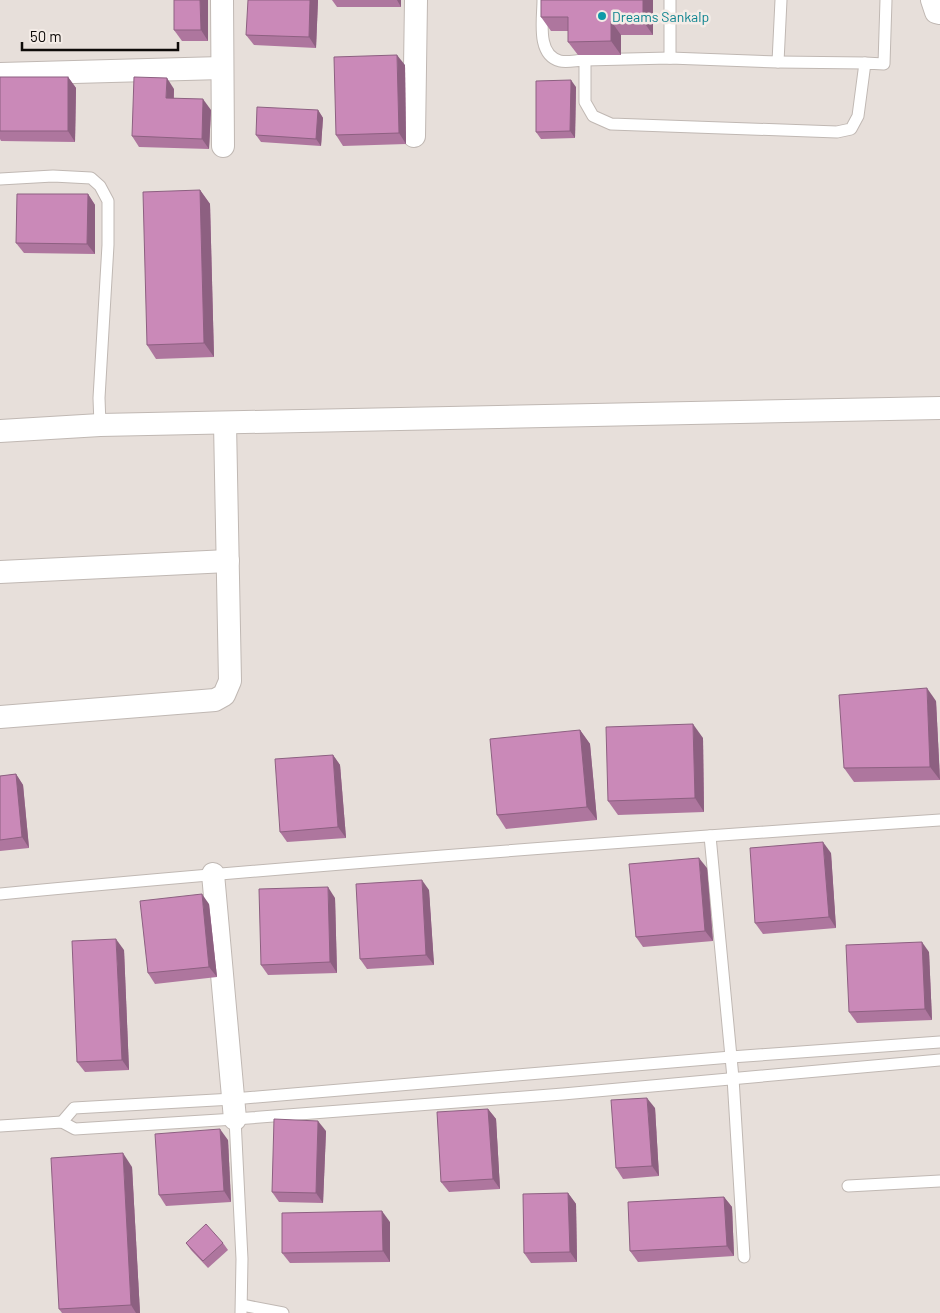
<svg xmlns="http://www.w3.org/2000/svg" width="940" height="1313" viewBox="0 0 940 1313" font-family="Barlow,sans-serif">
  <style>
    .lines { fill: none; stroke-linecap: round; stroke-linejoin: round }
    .lane-casing { stroke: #c0b8b3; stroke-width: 13 }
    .street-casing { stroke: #c0b8b3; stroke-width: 24 }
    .lane { stroke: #fff; stroke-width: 11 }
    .street { stroke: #fff; stroke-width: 22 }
    .wall { fill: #ae769e }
    .shaded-wall { fill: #8d6081 }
    .building { fill: #ca89b8; stroke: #8d6081 }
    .culture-dot { fill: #0f9aa8; stroke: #f4ece7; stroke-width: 2 }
    .labels { text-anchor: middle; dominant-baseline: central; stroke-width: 5; stroke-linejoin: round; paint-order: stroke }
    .culture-label { font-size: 14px; fill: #0d838f; stroke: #f4ece7; text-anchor: start }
  </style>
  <rect width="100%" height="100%" fill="#e7dfda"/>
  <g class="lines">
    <!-- lane casing -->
    <g class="lane-casing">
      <g id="lane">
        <path d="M543,0C543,19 536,55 560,61C567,63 577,60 585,60V102L593,116L611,124L837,132L851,129L858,116L865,63L884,64L886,0"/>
        <polyline points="670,0 670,58"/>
        <polyline points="585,60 670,58 778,62 781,0"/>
        <polyline points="778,62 865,63"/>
        <polyline points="0,179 53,176 91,178 100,186 108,201 108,245 99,398 100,425"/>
        <polyline points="710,836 733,1078 744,1257"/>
        <path d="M0,894C313,864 626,841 940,820"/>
        <polyline points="235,1119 242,1259 241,1313"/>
        <polyline points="62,1122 74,1108 233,1099 731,1057 940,1042"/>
        <polyline points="0,1126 62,1122 75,1129 235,1119 563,1094 940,1060"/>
        <polyline points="848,1186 940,1181"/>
        <polyline points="242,1305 283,1313"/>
      </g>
    </g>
    <!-- street casing -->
    <g class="street-casing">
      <g id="street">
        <polyline points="222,0 223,146"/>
        <polyline points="932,0 936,12 940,13"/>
        <polyline points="0,74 222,68"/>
        <polyline points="414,136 416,0"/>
        <polyline points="0,431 100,425 940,408"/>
        <polyline points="0,572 228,561"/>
        <polyline points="0,717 215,700 224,695 230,681 225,423"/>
        <polyline points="213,874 235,1119"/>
      </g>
    </g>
    <!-- lane -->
    <use href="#lane" class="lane"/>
    <!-- street -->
    <use href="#street" class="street"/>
  </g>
  <!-- wall -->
  <g class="wall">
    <polygon points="174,0 208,0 208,41 182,41 174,30"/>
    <polygon points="318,0 316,48 254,45 246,35"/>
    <polygon points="332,0 401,0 401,7 337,7"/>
    <polygon points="653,0 653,35 621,35 621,55 578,55 568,42 568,31 551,31 541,17"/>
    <polygon points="405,65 406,144 343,146 336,135"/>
    <polygon points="0,77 68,77 76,88 75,142 1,141 0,139"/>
    <polygon points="576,87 575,138 541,139 536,132"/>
    <polygon points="174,89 174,98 211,110 209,149 139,147 132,136"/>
    <polygon points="318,110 323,118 321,146 261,142 256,135"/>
    <polygon points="200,190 210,204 214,357 156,359 147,345"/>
    <polygon points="88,194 95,205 95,254 24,253 16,243"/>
    <polygon points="936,701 940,780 854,782 844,768"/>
    <polygon points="580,730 590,744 597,820 506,829 497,815"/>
    <polygon points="703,738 704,812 618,815 608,801"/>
    <polygon points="333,755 340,765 346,838 287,842 280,832"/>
    <polygon points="16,774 23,785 29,848 0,851 0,776"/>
    <polygon points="831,853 836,928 763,934 755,923"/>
    <polygon points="707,868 713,941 643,947 636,937"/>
    <polygon points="429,890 434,965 367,969 360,959"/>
    <polygon points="335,898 337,973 268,975 261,965"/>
    <polygon points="209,904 217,977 155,984 148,973"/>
    <polygon points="124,950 129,1070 85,1072 77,1062"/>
    <polygon points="929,952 932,1020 857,1023 849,1012"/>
    <polygon points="655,1108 659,1176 623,1179 616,1168"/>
    <polygon points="488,1109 496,1119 500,1189 449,1192 441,1182"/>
    <polygon points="326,1131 323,1203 279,1202 272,1192"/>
    <polygon points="228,1140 231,1202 166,1206 159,1195"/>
    <polygon points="132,1167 140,1313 62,1313 59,1309"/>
    <polygon points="568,1193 576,1204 577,1262 531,1263 524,1253"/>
    <polygon points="724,1197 732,1207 734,1256 638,1262 630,1251"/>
    <polygon points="390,1222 390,1262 290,1263 282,1253"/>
    <polygon points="186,1243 223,1243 228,1250 208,1268 191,1250"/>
  </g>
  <!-- shaded-wall -->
  <g class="shaded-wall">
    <polygon points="200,0 208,0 208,41 201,30"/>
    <polygon points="310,0 318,0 316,48 309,37"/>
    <polygon points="397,0 401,0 401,7"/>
    <polygon points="643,0 653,0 653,35 643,21"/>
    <polygon points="611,21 621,35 621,55 611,41"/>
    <polygon points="397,55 405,65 406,144 399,133"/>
    <polygon points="68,77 76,88 75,142 68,131"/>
    <polygon points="167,78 174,89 173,109 166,98"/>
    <polygon points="571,80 576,87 575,138 570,131"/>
    <polygon points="203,99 211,110 209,149 202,139"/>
    <polygon points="318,110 323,118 321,146 316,139"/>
    <polygon points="200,190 210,204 214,357 204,343"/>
    <polygon points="88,194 95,205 95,254 87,244"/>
    <polygon points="927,688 936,701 940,780 930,767"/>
    <polygon points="693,724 703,738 704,812 695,798"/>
    <polygon points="580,730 590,744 597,820 587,807"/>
    <polygon points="333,755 340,765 346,838 338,827"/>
    <polygon points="16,774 23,785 29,848 22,837"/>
    <polygon points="823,842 831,853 836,928 829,917"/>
    <polygon points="699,858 707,868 713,941 705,931"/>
    <polygon points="422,880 429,890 434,965 426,955"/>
    <polygon points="328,887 335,898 337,973 330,962"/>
    <polygon points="202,894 209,904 217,977 209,967"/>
    <polygon points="116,939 124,950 129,1070 122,1060"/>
    <polygon points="922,942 929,952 932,1020 925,1009"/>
    <polygon points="647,1098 655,1108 659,1176 652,1166"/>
    <polygon points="488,1109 496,1119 500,1189 493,1179"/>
    <polygon points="318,1121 326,1131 323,1203 316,1193"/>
    <polygon points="220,1129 228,1140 231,1202 224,1191"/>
    <polygon points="123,1153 132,1167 140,1313 136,1313 131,1305"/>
    <polygon points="568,1193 576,1204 577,1262 570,1252"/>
    <polygon points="724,1197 732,1207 734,1256 727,1246"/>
    <polygon points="382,1211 390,1222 390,1262 383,1251"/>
  </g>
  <!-- building -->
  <g class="building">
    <polygon points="174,0 200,0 201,30 174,30"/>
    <polygon points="248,0 310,0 309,37 246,35"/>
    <polygon points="541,0 643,0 643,21 611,21 611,41 568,42 568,17 541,17"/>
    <polygon points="397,55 399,133 336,135 334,57"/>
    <rect x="0" y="77" width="68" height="54"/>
    <polygon points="134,77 167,78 166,98 203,99 202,139 132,136"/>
    <polygon points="571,80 570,131 536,132 536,81"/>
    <polygon points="257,107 318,110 316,139 256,135"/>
    <polygon points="200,190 204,343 147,345 143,192"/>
    <polygon points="17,194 88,194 87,244 16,243"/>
    <polygon points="927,688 930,767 844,768 839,695"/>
    <polygon points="693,724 695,798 608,801 606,727"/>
    <polygon points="580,730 587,807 497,815 490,739"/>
    <polygon points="333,755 338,827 280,832 275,759"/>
    <polygon points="16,774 22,837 0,840 0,776"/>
    <polygon points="823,842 829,917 755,923 750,848"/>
    <polygon points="699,858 705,931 636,937 629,864"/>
    <polygon points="422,880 426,955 360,959 356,884"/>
    <polygon points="328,887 330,962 261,965 259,889"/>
    <polygon points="202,894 209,967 148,973 140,901"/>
    <polygon points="116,939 122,1060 77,1062 72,941"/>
    <polygon points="922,942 925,1009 849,1012 846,945"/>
    <polygon points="647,1098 652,1166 616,1168 611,1100"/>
    <polygon points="488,1109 493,1179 441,1182 437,1112"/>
    <polygon points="274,1119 318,1121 316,1193 272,1192"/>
    <polygon points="220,1129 224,1191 159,1195 155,1134"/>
    <polygon points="123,1153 131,1305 59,1309 51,1158"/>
    <polygon points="568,1193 570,1252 524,1253 523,1194"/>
    <polygon points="724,1197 727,1246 630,1251 628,1202"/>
    <polygon points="382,1211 383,1251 282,1253 282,1213"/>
    <polygon points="206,1224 223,1243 203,1261 186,1243"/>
  </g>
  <!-- markers -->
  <circle class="culture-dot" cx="602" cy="16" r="5"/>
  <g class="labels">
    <!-- culture labels -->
    <g class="culture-label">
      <text x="612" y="16">Dreams Sankalp</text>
    </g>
  </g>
  <!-- scale -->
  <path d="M22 42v8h156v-8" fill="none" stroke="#0e0b09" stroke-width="2.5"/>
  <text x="30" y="42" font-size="15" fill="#0e0b09" stroke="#f4ece7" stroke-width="4" paint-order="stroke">50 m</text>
</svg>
